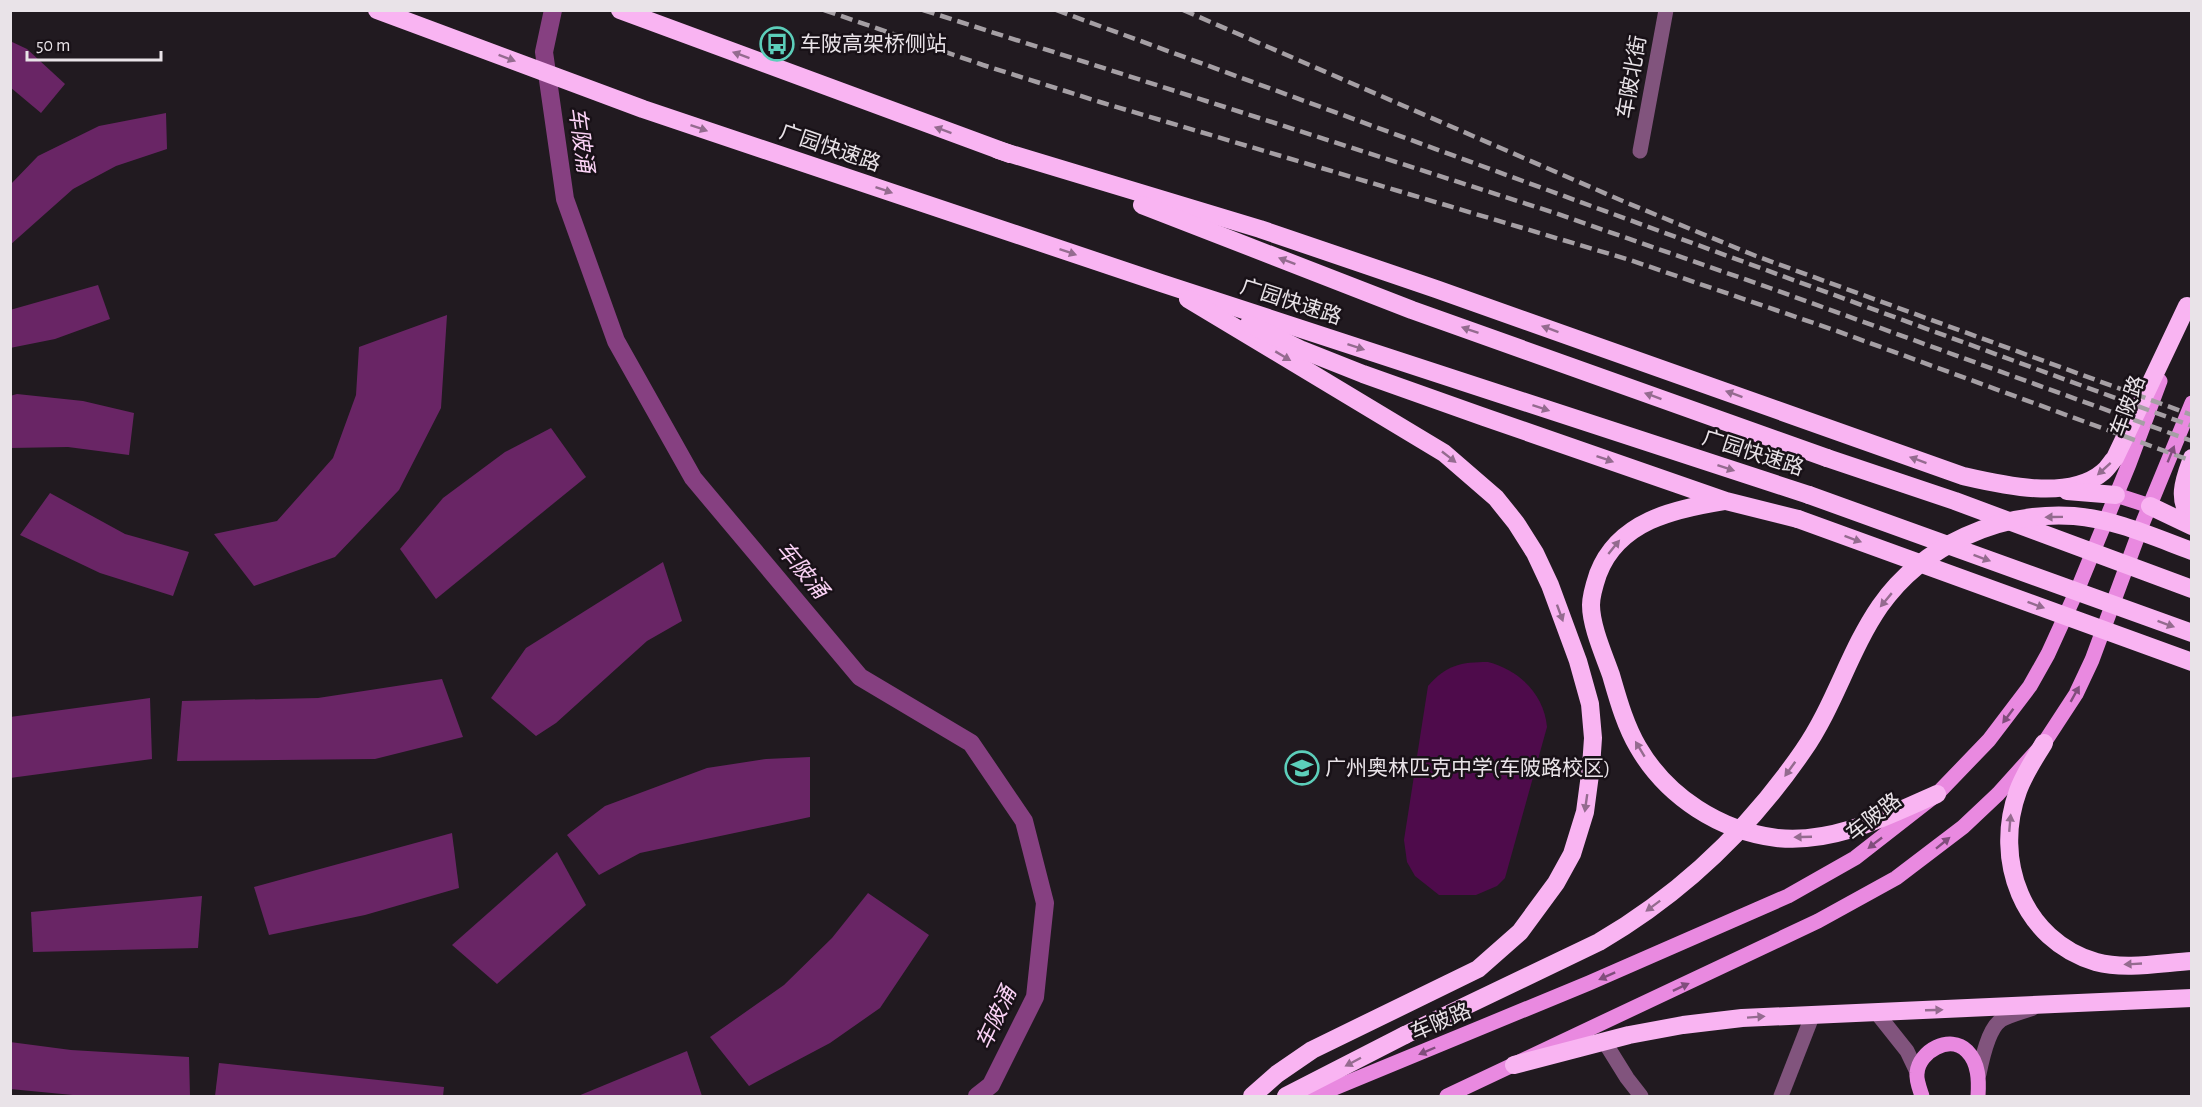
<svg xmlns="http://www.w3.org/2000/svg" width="2202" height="1107" viewBox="0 0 2202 1107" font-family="'Alegreya Sans','Noto Sans SC',sans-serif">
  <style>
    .green { fill: #4e0b4b }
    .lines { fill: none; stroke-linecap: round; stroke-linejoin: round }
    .canal { stroke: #864081; stroke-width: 18 }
    .building { fill: #692565 }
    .minor { stroke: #81547d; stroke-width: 15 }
    .major { stroke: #e989e0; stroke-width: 15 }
    .highway { stroke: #f9b4f2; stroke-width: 18 }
    .rail { stroke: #a59fa4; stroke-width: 4.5; stroke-dasharray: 12 6; stroke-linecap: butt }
    .highway-bridge { stroke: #f9b4f2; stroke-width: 18 }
    .oneway { fill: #946b8f }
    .oneway2 { fill: #804d7c }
    .labels { text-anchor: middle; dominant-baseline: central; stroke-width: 5; stroke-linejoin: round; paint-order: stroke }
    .poi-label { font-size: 21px; fill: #e9e3e8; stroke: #181117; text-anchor: start }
    .street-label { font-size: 21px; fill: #e9e3e8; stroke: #181117 }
    .water-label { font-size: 22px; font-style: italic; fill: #fad2f5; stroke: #181117 }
  </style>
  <rect width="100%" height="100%" fill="#211a20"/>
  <!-- green -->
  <path class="green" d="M1488,662C1519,670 1544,694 1547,727L1505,878L1497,886L1476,895H1439L1415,876L1407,862L1404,840L1428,686C1446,665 1461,662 1488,662Z"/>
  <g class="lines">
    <!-- canal -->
    <polyline class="canal" points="553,10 544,52 565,199 616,341 693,478 860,677 971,743 1024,821 1045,903 1035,997 991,1085 977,1096"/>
  </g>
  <!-- building -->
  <g class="building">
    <polygon points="10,41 27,49 65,84 41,113 10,87"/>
    <polygon points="166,113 167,149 116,166 73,189 10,245 10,185 38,156 99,126"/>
    <polygon points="98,285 110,319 55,339 10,348 10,310"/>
    <polygon points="447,315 441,408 399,490 335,557 254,586 214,534 277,521 333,458 356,395 359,347"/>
    <polygon points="17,394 83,401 134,413 129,455 68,447 10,448 10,396"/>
    <polygon points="551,428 586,477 436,599 400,549 443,498 505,452"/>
    <polygon points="50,493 125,534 189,552 173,596 100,573 20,535"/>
    <polygon points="663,562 682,621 647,641 556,723 536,736 491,698 526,648"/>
    <polygon points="442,679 463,737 375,759 177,761 182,701 318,698"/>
    <polygon points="150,698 152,759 10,778 10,717"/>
    <polygon points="810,757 810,817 640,853 599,875 567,835 605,806 707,768 766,759"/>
    <polygon points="452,833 459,888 365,915 269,935 254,887"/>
    <polygon points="557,852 586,905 497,984 452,945"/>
    <polygon points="868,893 929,935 880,1008 830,1043 749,1086 710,1037 784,985 832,938"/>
    <polygon points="202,896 198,948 33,952 31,912"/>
    <polygon points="10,1042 71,1050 189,1057 190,1096 83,1096 10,1089"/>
    <polygon points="687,1051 702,1096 578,1096"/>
    <polygon points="219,1063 444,1087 443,1096 215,1096"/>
  </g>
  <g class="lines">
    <!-- minor -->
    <g class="minor">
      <polyline points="1640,151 1666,10"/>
      <polyline points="1876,1012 1907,1051 1917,1072"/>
      <polyline points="1604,1041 1627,1078 1641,1096"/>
      <path d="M1979,1074C1982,1059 1988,1029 2001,1020C2010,1015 2023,1012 2033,1008"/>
      <polyline points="1781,1096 1813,1014"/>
    </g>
    <!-- major -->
    <g class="major">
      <polyline points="2116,495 2150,506"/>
      <polyline points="1315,1096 1589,983 1788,896 1855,858 1937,794 1989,740 2030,686 2048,654 2079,586 2129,464 2160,381"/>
      <polyline points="1447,1096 1818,921 1896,878 1963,827 1998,794 2044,743 2076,694 2092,660 2143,522 2192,403"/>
      <path d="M1922,1096C1920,1090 1916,1080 1917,1073C1919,1051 1950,1034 1967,1051C1979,1063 1979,1081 1978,1096"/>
    </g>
    <!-- highway -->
    <g class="highway">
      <polyline points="377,10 643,109 1161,283 1809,495"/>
      <polyline points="620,10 1010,154"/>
      <path d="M998,150L1260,229L1436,289L1963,476C2002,485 2069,501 2103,472C2108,468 2111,462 2115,458L2187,306"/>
      <polyline points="1142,205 1412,310 1827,458"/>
      <polyline points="1188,299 1444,453 1496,498 1516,523 1535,553 1550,585 1578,661 1590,704 1593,738 1591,767 1585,812 1572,854 1556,883 1520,932 1478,969 1312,1050 1277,1074 1252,1096"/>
      <polyline points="1249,324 1300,349 1363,374 1484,417 1726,501 1798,519"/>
      <path d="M2192,458C2184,480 2176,499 2192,520"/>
      <polyline points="2067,491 2116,495"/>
      <path d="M1724,501C1674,509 1618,521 1598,574C1595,583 1591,596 1591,605C1591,626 1604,655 1611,675C1618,699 1625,725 1638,747C1667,797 1720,831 1777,838C1834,844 1887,816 1937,794"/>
      <polyline points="2150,506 2192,526"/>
      <path d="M2044,743C2035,758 2024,774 2018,791C1993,859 2022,940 2096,962C2125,970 2161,963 2192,961"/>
      <polyline points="1514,1065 1629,1035 1683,1025 1742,1018 2192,998"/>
      <polyline points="1286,1096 1405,1035"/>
    </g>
    <!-- rail -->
    <g class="rail">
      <polyline points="824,10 983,65 1100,102 1630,260 1837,331 2192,461"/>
      <polyline points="923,10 1555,213 1770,288 2192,441"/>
      <polyline points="1056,10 2192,426"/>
      <polyline points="1183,10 1625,202 1756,256 2192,415"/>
    </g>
    <!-- highway-bridge -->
    <g class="highway-bridge">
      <polyline points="1827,458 1955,501 2192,589"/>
      <polyline points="1809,495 2192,633"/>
      <polyline points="1798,519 2192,662"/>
      <path d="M1405,1035L1599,942C1681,894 1750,828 1803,751C1835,705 1849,651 1880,606C1923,545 2000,511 2074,516C2114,519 2154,537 2192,551"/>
    </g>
  </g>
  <!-- one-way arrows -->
  <defs><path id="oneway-solid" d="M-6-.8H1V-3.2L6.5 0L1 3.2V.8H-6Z" transform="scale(1.5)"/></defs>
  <g class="oneway">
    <use href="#oneway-solid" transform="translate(741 55) rotate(-160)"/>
    <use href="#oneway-solid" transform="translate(507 58) rotate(21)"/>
    <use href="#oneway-solid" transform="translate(699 128) rotate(19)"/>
    <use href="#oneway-solid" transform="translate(943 130) rotate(-160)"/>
    <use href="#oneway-solid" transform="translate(884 190) rotate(19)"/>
    <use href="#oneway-solid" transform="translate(1068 252) rotate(19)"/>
    <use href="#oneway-solid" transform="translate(1287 261) rotate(-159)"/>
    <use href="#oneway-solid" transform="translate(1550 329) rotate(-160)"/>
    <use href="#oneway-solid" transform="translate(1470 330) rotate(-161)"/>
    <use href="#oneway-solid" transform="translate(1356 347) rotate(18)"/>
    <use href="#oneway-solid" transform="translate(1283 356) rotate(31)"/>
    <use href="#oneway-solid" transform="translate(1734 394) rotate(-160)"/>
    <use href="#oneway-solid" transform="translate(1653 396) rotate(-160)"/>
    <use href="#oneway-solid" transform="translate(1541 408) rotate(18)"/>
    <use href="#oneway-solid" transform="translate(1449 457) rotate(38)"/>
    <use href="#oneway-solid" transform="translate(1605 459) rotate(19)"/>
    <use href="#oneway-solid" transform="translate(1918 460) rotate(-160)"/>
    <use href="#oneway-solid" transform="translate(1726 468) rotate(18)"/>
    <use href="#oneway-solid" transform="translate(2104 469) rotate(138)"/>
    <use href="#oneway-solid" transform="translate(2054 517) rotate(179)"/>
    <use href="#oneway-solid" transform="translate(1853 539) rotate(20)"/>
    <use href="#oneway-solid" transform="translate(1614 547) rotate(-51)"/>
    <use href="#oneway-solid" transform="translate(1982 558) rotate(20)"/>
    <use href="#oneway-solid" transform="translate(1886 600) rotate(130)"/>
    <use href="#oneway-solid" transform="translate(2036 605) rotate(20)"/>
    <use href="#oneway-solid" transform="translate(1560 613) rotate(70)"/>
    <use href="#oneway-solid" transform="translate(2166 624) rotate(20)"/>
    <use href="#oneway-solid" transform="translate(1640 749) rotate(-121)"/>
    <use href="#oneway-solid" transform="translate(1790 769) rotate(126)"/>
    <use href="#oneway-solid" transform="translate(1586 803) rotate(98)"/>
    <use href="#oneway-solid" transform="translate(2010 823) rotate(-85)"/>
    <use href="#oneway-solid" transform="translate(1803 837) rotate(178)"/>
    <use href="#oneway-solid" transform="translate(1653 906) rotate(143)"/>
    <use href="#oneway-solid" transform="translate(2133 964) rotate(177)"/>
    <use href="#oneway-solid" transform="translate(1934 1010) rotate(-2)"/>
    <use href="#oneway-solid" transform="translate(1756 1017) rotate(-4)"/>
    <use href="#oneway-solid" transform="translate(1353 1062) rotate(152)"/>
  </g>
  <g class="oneway2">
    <use href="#oneway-solid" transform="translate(2171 454) rotate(-68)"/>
    <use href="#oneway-solid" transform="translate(2075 694) rotate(-61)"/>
    <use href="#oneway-solid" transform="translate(2008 716) rotate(127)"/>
    <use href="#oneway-solid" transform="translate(1875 843) rotate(142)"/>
    <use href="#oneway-solid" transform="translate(1943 843) rotate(-39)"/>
    <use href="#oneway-solid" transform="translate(1607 976) rotate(156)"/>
    <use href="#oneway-solid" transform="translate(1681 987) rotate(-25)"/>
    <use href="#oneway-solid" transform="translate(1427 1051) rotate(157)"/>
  </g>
  <!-- icons -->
  <defs>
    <g id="bus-ring" transform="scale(1.725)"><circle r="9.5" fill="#181117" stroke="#5cceba" stroke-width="1.5"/><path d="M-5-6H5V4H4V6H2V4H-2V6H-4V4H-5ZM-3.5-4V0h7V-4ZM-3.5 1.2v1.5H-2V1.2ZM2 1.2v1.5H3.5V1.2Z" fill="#5cceba"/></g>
    <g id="school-ring" transform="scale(1.725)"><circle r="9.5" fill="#181117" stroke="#5cceba" stroke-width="1.5"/><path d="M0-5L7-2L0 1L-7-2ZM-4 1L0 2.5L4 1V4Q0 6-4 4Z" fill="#5cceba"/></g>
  </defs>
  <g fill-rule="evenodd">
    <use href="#bus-ring" x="777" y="44"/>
    <use href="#school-ring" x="1302" y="768"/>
  </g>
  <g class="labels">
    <!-- poi labels -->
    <g class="poi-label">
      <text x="800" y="44">车陂高架桥侧站</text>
      <text x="1325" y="768">广州奥林匹克中学(车陂路校区)</text>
    </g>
    <!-- street labels -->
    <g class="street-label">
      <text transform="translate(1632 77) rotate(-80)">车陂北街</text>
      <text transform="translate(830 148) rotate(19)">广园快速路</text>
      <text transform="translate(1291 302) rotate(18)">广园快速路</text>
      <text transform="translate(2128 406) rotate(-70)">车陂路</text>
      <text transform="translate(1753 453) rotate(18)">广园快速路</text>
      <text transform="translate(1874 817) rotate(-38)">车陂路</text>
      <text transform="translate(1441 1022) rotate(-23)">车陂路</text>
    </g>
    <!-- water labels -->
    <g class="water-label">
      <text transform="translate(581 140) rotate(82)">车陂涌</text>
      <text transform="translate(802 570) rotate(50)">车陂涌</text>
      <text transform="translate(996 1018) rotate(-65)">车陂涌</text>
    </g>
  </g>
  <!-- border -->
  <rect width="2202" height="1107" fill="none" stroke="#e9e3e8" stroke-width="24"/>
  <!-- scale -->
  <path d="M27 51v9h134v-9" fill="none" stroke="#e9e3e8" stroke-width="3"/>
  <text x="36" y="51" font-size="18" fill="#e9e3e8" stroke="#181117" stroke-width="4.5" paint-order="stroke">50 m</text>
</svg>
